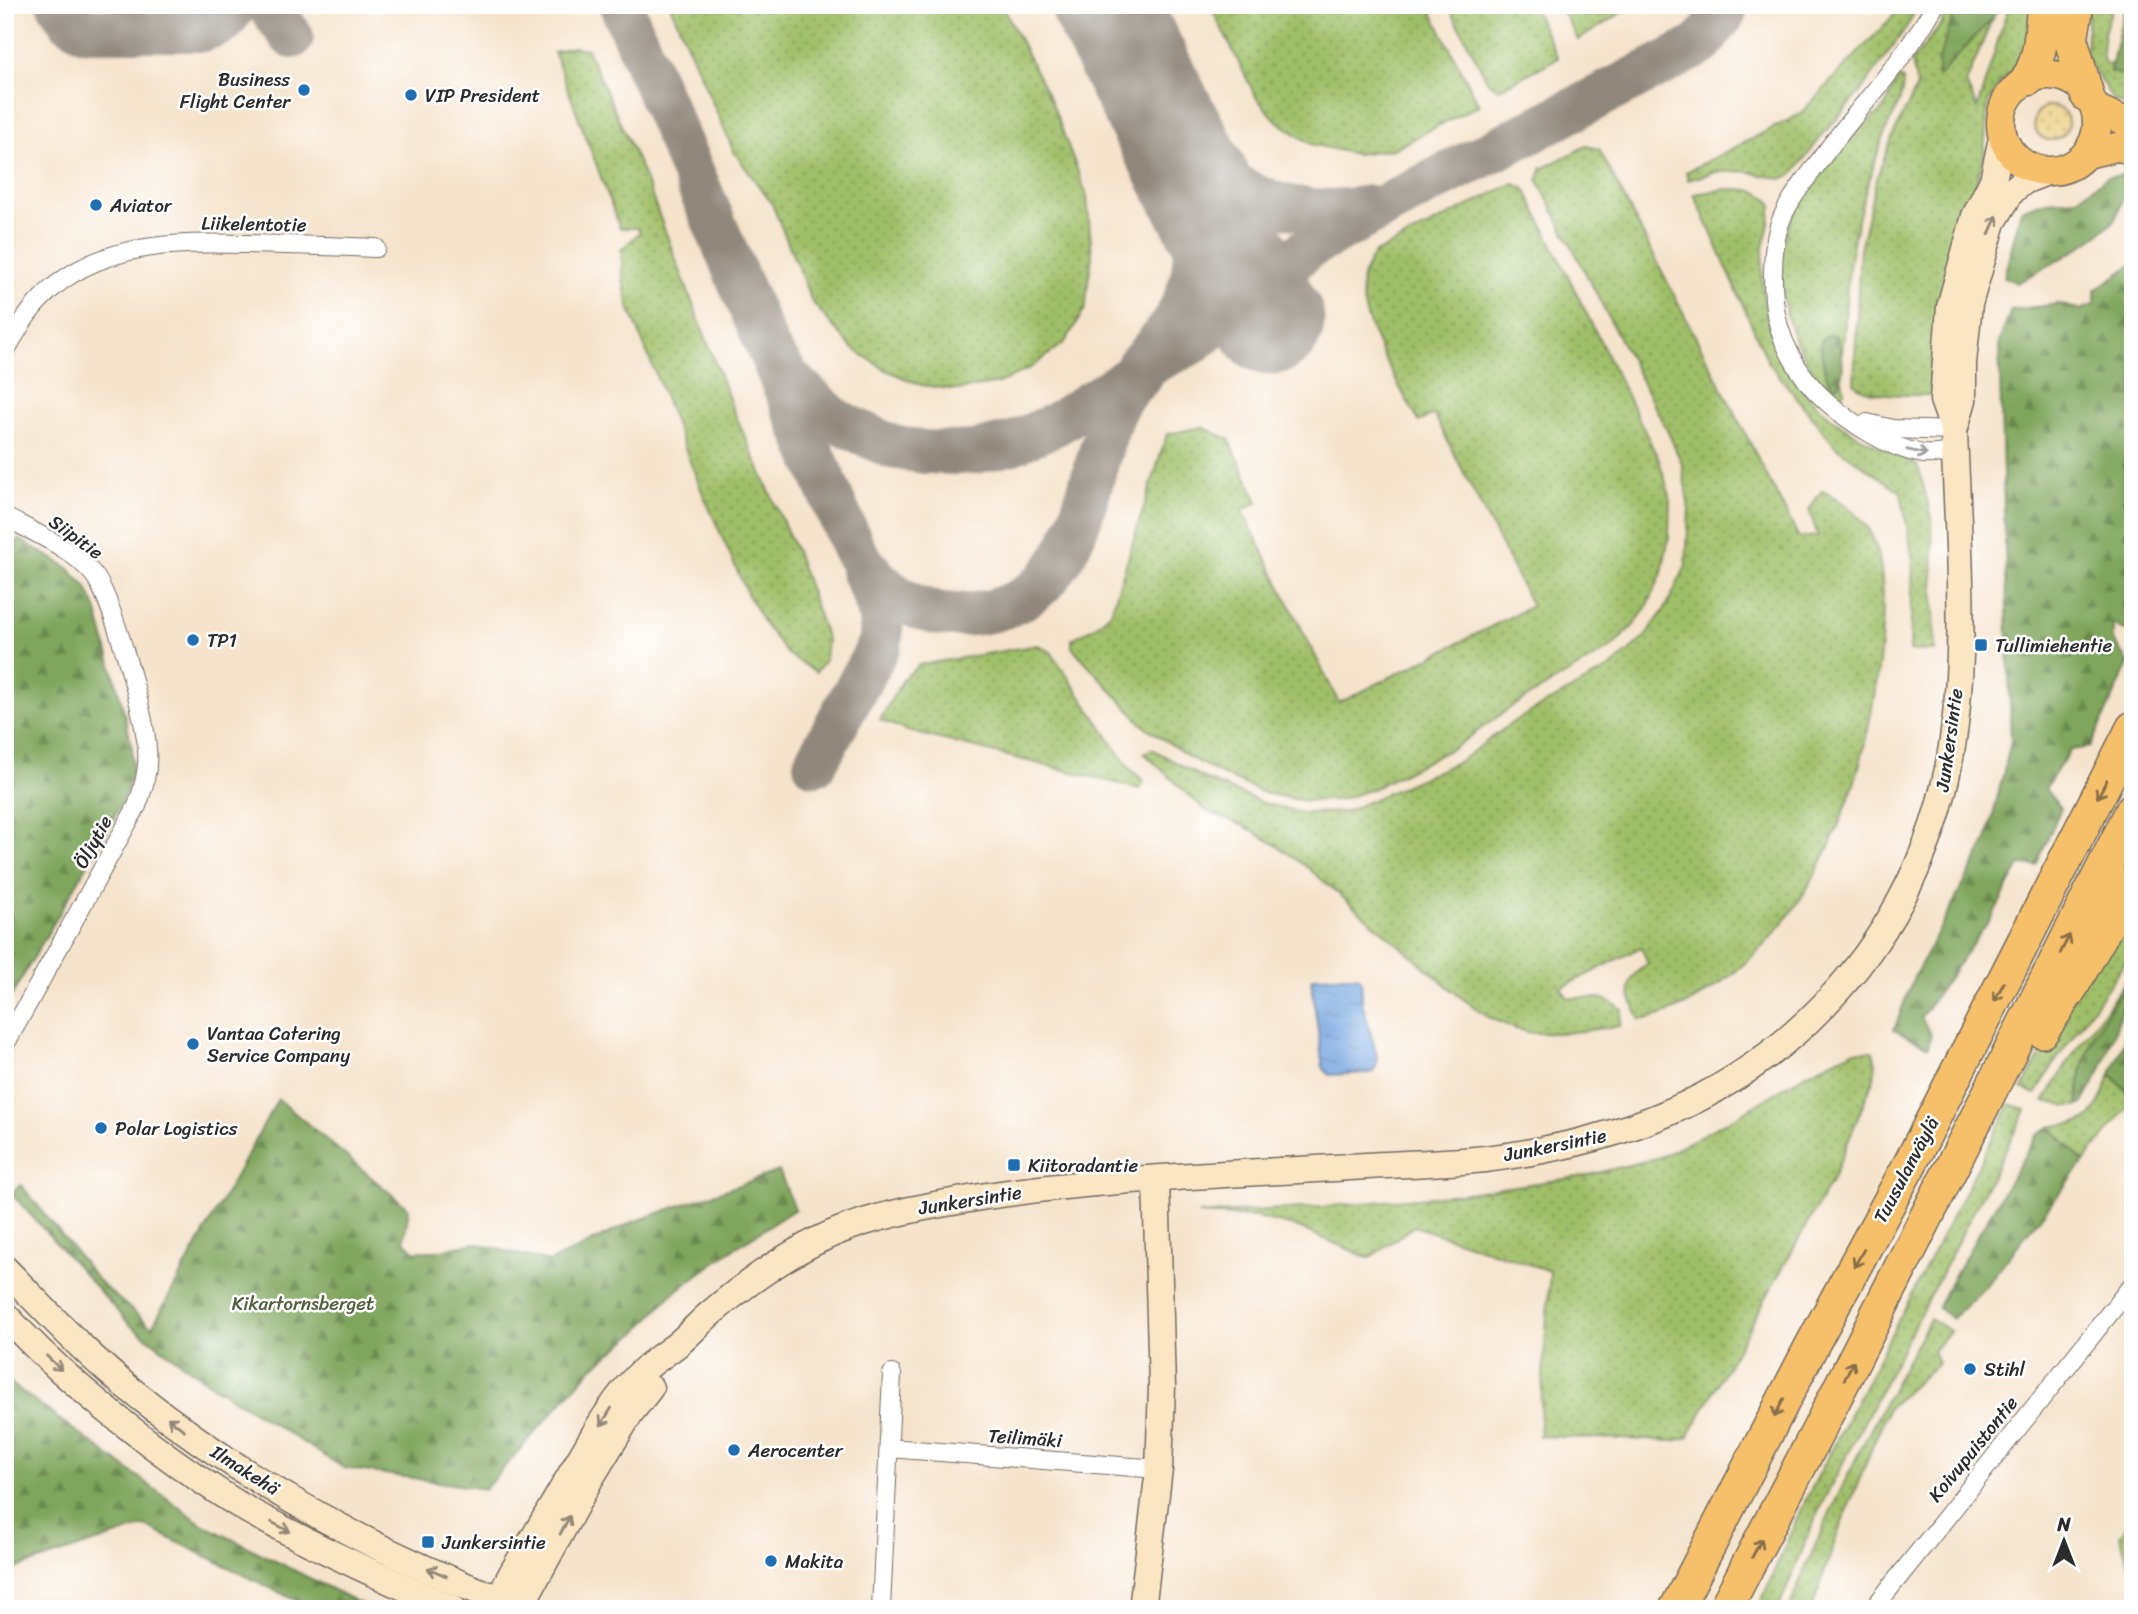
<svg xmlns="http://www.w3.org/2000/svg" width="2138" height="1614" viewBox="0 0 2138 1614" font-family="Sriracha,sans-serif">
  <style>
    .grass { fill: url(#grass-dots); stroke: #65754a; stroke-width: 2 }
    .forest { fill: url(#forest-firs); stroke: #556844; stroke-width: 2 }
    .sand { fill: url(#sand-dots); stroke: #8c8264; stroke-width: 2 }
    .water { fill: url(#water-ripples); stroke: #506886; stroke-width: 2 }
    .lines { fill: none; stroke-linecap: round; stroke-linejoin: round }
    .taxiway { stroke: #90877b; stroke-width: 44 }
    .runway { stroke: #90877b; stroke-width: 107 }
    .minor-casing { stroke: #726b63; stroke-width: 20 }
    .secondary-casing { stroke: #726b63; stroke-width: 29 }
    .primary-casing { stroke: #726b63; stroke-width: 31 }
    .motorway-casing { stroke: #726b63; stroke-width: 36 }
    .minor { stroke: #fff; stroke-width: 18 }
    .secondary { stroke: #fbe6c4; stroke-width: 26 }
    .primary { stroke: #f6c06b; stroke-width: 28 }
    .motorway { stroke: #f6c06b; stroke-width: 33 }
    .oneway { stroke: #938878 }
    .oneway2 { stroke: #a0a0a0 }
    .oneway3 { stroke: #866e48 }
    .poi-dot { fill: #1f6fb2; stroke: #fff; stroke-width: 2.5 }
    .labels { text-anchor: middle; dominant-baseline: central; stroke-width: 5; stroke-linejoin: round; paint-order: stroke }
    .poi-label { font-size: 19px; fill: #2b2b2b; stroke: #fff; text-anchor: start }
    .street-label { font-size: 19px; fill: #2b2b2b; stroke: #fff }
    .park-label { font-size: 19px; fill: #545f40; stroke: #fff }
  </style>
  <defs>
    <pattern id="grass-dots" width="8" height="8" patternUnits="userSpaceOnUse" patternTransform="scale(1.75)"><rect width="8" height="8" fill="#9fbf68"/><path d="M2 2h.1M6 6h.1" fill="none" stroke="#829b56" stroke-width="1.8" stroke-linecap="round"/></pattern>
    <pattern id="forest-firs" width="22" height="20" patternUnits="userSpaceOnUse" patternTransform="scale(1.75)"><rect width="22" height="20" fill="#7fa65c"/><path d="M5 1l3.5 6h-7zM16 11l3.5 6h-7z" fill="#68874c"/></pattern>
    <pattern id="sand-dots" width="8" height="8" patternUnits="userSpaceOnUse" patternTransform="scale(1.75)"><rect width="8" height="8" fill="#eeda9e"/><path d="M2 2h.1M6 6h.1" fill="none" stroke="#cb8" stroke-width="1.8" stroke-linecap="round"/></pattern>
    <pattern id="water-ripples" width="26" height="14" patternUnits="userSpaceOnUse" patternTransform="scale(1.75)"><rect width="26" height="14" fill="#76a6e0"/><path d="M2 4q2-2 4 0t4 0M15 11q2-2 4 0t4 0" fill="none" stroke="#6187b6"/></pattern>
  </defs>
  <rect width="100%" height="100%" fill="#fff"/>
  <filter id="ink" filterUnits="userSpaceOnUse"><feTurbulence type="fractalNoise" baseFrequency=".0143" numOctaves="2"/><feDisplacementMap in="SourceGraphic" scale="14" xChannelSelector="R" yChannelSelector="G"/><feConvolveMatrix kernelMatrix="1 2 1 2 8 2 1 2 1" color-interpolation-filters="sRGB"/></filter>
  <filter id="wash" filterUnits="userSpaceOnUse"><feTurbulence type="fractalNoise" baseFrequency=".00686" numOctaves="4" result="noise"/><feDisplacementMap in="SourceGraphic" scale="28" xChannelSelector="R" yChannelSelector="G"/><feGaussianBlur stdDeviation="1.57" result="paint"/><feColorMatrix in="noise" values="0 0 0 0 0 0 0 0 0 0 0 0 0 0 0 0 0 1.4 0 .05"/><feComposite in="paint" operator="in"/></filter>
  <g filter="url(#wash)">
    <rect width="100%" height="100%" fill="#f5e3cb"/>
    <!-- grass -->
    <g class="grass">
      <polygon points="670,5 1002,5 1052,103 1087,196 1092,256 1085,309 1065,342 1032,367 999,383 957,390 921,385 886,370 852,348 812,302 772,204 734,152"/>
      <polygon points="1210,5 1428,5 1479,105 1393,149 1355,154 1311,144 1278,122 1257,99"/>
      <polygon points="1448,5 1532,5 1558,58 1499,89 1488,82"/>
      <polygon points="1559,5 1634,5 1578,40"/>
      <polygon points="1900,5 1918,5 1909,23 1862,90 1826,131 1792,175 1781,179 1744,171 1715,172 1688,180 1686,172 1799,115 1896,13"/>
      <path d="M1949,5H1957L1938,63V75L1992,19L1966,83L1977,109L2009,5H2033L2027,46L2014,70L2000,83L1988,103L1984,156L1972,198L1932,393L1929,395C1910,395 1866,397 1854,383L1860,249L1876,180L1893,135L1917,87L1912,61L1941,25Z"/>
      <path d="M2088,5H2115C2106,20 2098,48 2105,64H2111L2110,72L2133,77V110L2113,100L2086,57Z"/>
      <polygon points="572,47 587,49 643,173 734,412 796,551 827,639 825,660 816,672 787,654 765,625 748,595 703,494 629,307 623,280 621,250 640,232 638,228 620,228 554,52"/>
      <path d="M1899,77L1903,80C1904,103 1888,120 1882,141C1867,184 1852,231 1848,278C1845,303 1846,328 1842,353L1838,338L1828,380L1833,386L1838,385L1842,379L1844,391L1838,399C1788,352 1765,279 1793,214C1806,184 1830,156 1852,132C1860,123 1874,120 1882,110C1891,100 1891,87 1899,77Z"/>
      <path d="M1586,146L1599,149L1799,538L1818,536L1809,510L1822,490C1844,502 1865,517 1874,541C1896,597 1872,729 1853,787C1842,820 1821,868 1801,898C1768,949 1703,1010 1640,1020C1628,993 1621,983 1648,963L1641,947L1561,988L1568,998C1589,998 1606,994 1622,1010L1620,1026L1565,1033H1533L1516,1029L1490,1018L1459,996L1308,868L1279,847L1244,826L1206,811L1144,753L1152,749L1209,781L1263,803L1302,813L1345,812L1460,761L1513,722L1611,667L1644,638L1666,607L1686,566L1689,510L1682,464L1668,432L1538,181L1541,169Z"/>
      <path d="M1513,183L1525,189L1659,460L1670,496L1669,536L1662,573L1649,603L1635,624L1612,647L1510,708L1457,746L1372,789L1339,800L1304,801L1264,793L1215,771L1189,757L1143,725L1072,647V639L1095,627L1111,612L1167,434L1202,427L1229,439L1258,502L1242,510L1339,703L1532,606L1434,414L1419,422C1402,391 1355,314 1362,280C1364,271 1370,262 1373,254Z"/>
      <path d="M1725,189C1741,189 1764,188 1772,205C1770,223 1764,239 1763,258C1757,318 1781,376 1828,415C1854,437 1887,449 1917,465L1919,470L1932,518L1935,651H1910L1913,560L1901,492L1836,447L1768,362L1694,194Z"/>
      <polygon points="1038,645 1051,652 1130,769 1144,781 1140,789 908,731 880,720 903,679 919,665"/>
      <polygon points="2133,901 2133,951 2055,1062 2036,1094 2022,1088 2081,982"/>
      <polygon points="2128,978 2094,1035 2081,1072 2078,1106 2067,1106 2044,1101 2074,1053"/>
      <polygon points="1853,1051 1873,1051 1876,1063 1874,1078 1834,1176 1688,1437 1674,1441 1539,1436 1550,1271 1414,1226 1369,1258 1294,1226 1256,1217 1198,1214 1321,1207 1460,1194 1585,1176 1661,1157 1741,1114 1806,1074"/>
      <path d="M2111,1074L2133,1098V1100L2084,1162L2050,1127C2060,1124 2073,1125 2083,1121C2098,1115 2104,1089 2111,1074Z"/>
      <polygon points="2010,1104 2026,1110 1821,1505 1778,1609 1758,1609 1800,1511"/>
      <path d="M1930,1319L1950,1331L1933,1351L1938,1363L1888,1408L1836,1538L1812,1609H1789C1828,1508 1878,1413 1930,1319Z"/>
      <polygon points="2133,1517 2133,1576 2120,1536"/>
    </g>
    <!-- forest -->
    <g class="forest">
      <polygon points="1957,5 2000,5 1992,19 1938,77 1938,63"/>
      <polygon points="2125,5 2133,6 2133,77 2110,72"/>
      <path d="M2124,175C2125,191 2123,207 2113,221C2099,240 2040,270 2017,283L2004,277L2021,210L2046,201L2077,199L2107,177Z"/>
      <polygon points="2133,264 2133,621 2125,631 2113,624 2113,640 2129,663 2090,747 2070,750 2045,789 2061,808 2036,866 2020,865 1993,915 1921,1017 1931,1035 1928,1047 1894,1030 1913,979 1987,840 2011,742 1999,342 2011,310 2059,304 2081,310 2095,304 2095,290"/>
      <path d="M1827,335H1834L1838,338C1842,353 1846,371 1838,385L1833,386C1823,374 1821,356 1821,341Z"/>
      <polygon points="19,539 67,567 86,586 96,608 122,704 132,747 132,769 127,790 110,826 5,1007 5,565"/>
      <polygon points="2128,978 2131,986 2100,1072 2082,1105 2078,1106 2081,1072 2094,1035"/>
      <polygon points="2133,1020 2133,1098 2111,1074"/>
      <polygon points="278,1099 409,1209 404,1240 414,1251 437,1251 474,1243 550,1262 633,1222 779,1171 795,1209 726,1254 671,1295 637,1332 592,1368 485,1489 344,1468 214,1387 130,1325 11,1193 21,1185 101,1284 152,1327"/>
      <polygon points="2050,1127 2084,1162 1983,1289 1952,1319 1938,1307 1947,1288 2036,1136"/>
      <polygon points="5,1375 13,1385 202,1524 371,1609 313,1609 145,1526 5,1572"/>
    </g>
    <!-- sand -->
    <circle class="sand" cx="2051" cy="123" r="17"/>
    <!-- water -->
    <polygon class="water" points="1356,976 1361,979 1362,1002 1377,1056 1377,1064 1373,1072 1369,1073 1329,1075 1323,1068 1311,979 1315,977"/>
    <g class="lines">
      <!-- taxiway -->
      <g class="taxiway">
        <polyline points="59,5 69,20 85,30 202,30 222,23 236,5"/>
        <polyline points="268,5 292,37"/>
        <path d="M621,5L855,552C879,588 913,616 959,615C1064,611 1076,532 1101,449C1107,431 1111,411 1123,395C1128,388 1135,382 1141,376"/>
        <path d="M1176,133C1234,197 1285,221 1371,207"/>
        <polyline points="768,349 790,379 835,420 892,447 924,452 954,453 975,452 1013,443 1056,424 1157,360 1192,343 1308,248 1404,196 1700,45 1724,14 1727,5"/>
        <path d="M1138,365C1157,345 1178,320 1187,294C1199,262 1198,208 1187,176C1180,156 1169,136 1161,116"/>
        <path d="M815,764L880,644C886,617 873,595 862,570"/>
      </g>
      <!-- runway -->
      <polyline class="runway" points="1105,5 1161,116 1271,321"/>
    </g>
  </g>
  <g filter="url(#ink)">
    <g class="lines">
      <!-- minor casing -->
      <g class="minor-casing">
        <g id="minor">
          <path d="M1935,5C1903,64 1853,113 1815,167C1801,186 1786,204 1779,226C1772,250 1772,275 1774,300C1777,338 1798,376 1826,401C1852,424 1888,448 1923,454C1934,455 1944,453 1955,452"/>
          <path d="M5,352C16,333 26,314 41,299C95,242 175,242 247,244C290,245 333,246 376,248"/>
          <polyline points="1867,423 1893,429 1954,431"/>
          <path d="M5,517C35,533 72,548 94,575C112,598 146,718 147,749C149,769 144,787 137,806L5,1045"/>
          <polyline points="889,1448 1159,1469"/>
          <polyline points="881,1609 892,1374"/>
          <polyline points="1873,1609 2133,1284"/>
        </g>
      </g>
      <!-- secondary casing -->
      <g class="secondary-casing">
        <g id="secondary">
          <polyline points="1954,431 1963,400 1963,363 1969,304 1993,222 2011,192 2024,181 2049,171"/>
          <path d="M5,1269C47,1312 88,1357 136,1394C252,1486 386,1559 526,1609"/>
          <path d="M5,1315C56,1371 114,1418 175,1462C199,1479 225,1497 251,1512C316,1548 384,1579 453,1609"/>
          <path d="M500,1609C501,1585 520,1561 532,1541C554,1503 576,1466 598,1428C611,1407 626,1385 645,1369C656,1359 668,1352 679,1343C691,1333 700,1322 711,1313C751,1279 799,1245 849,1227C894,1211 940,1204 987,1196C1112,1177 1240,1174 1366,1166C1405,1164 1446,1163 1485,1159C1616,1143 1731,1102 1824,1005C1885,942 1927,864 1946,778C1970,672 1958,541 1954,431L1943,400L1950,307L1975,216L1993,180L2002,138"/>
          <polyline points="519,1609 590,1479 631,1412 650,1388"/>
          <polyline points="1142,1609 1159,1469 1162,1387 1156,1179"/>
        </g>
      </g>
      <!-- primary casing -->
      <g class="primary-casing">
        <g id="primary">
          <circle cx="2049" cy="123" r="48"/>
          <polyline points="2095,108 2133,125"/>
          <polyline points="2087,154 2116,147 2133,149"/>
        </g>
      </g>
      <!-- motorway casing -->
      <g class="motorway-casing">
        <g id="motorway">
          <polyline points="2077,5 2071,40 2087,95"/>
          <path d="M2028,79C2043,52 2040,34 2044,5"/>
          <polyline points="2042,1031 2072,986 2133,879"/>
          <polyline points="1676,1609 1811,1347 1912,1160 2133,728"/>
          <polyline points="1725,1609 1818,1431 2133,809"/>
        </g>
      </g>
      <!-- minor -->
      <use href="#minor" class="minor"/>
      <!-- secondary -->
      <use href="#secondary" class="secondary"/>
      <!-- primary -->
      <use href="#primary" class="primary"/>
      <!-- motorway -->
      <use href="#motorway" class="motorway"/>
    </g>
    <!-- one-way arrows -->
    <defs><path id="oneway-shaft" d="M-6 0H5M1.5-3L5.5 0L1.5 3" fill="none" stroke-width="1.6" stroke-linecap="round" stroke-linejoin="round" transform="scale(1.75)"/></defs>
    <g class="oneway">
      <use href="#oneway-shaft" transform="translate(1993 225) rotate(-67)"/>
      <use href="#oneway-shaft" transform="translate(54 1363) rotate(44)"/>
      <use href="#oneway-shaft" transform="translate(606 1417) rotate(122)"/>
      <use href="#oneway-shaft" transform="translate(176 1424) rotate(-143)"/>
      <use href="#oneway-shaft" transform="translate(565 1525) rotate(-62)"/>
      <use href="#oneway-shaft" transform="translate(281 1527) rotate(27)"/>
      <use href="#oneway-shaft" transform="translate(437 1572) rotate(-157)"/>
    </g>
    <use class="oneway2" href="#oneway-shaft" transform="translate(1917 452) rotate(13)"/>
    <g class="oneway3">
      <use href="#oneway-shaft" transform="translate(2102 789) rotate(117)"/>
      <use href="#oneway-shaft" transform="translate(2065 944) rotate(-63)"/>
      <use href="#oneway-shaft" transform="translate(1999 992) rotate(117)"/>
      <use href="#oneway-shaft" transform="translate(1859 1258) rotate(119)"/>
      <use href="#oneway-shaft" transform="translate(1849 1370) rotate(-63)"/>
      <use href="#oneway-shaft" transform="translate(1779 1408) rotate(117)"/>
      <use href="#oneway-shaft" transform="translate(1757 1548) rotate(-62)"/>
    </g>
  </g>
  <!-- markers -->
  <g class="poi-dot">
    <circle cx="304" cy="90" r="7"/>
    <circle cx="411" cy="95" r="7"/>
    <circle cx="96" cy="205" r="7"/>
    <circle cx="193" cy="640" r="7"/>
    <rect x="1974" y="638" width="14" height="14" rx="3.5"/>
    <circle cx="193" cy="1044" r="7"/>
    <circle cx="101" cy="1128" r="7"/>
    <rect x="1007" y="1158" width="14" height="14" rx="3.5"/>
    <circle cx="1970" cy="1369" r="7"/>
    <circle cx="734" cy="1450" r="7"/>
    <rect x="421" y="1535" width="14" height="14" rx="3.5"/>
    <circle cx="771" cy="1561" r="7"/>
  </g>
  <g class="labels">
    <!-- poi labels -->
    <g class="poi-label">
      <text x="290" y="79" text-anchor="end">Business<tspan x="290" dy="22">Flight Center</tspan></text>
      <text x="425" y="95">VIP President</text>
      <text x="110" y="205">Aviator</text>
      <text x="207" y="640">TP1</text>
      <text x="1995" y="645">Tullimiehentie</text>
      <text x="207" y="1033">Vantaa Catering<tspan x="207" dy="22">Service Company</tspan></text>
      <text x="115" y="1128">Polar Logistics</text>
      <text x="1028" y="1165">Kiitoradantie</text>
      <text x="1984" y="1369">Stihl</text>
      <text x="748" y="1450">Aerocenter</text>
      <text x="442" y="1542">Junkersintie</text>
      <text x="785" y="1561">Makita</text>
    </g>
    <!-- street labels -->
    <g class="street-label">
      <text transform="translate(254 224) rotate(1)">Liikelentotie</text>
      <text transform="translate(76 537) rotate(36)">Siipitie</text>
      <text transform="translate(1949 740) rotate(-82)">Junkersintie</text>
      <text transform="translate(93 842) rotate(-61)">Öljytie</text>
      <text transform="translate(1555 1145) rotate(-11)">Junkersintie</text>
      <text transform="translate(1906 1170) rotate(-62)">Tuusulanväylä</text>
      <text transform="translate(970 1200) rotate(-9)">Junkersintie</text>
      <text transform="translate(1025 1438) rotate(4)">Teilimäki</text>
      <text transform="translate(1973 1449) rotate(-51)">Koivupuistontie</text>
      <text transform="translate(245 1470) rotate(32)">Ilmakehä</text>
    </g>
    <!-- park labels -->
    <g class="park-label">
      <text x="303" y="1303">Kikartornsberget</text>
    </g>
  </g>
  <!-- margin -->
  <rect width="2138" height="1614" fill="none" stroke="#fff" stroke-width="28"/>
  <!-- north arrow -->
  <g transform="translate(2064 1541)" stroke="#ffffff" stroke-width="5" paint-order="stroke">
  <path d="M0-5L12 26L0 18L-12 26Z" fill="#2b2b2b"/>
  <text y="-10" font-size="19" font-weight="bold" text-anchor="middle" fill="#2b2b2b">N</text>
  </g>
</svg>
